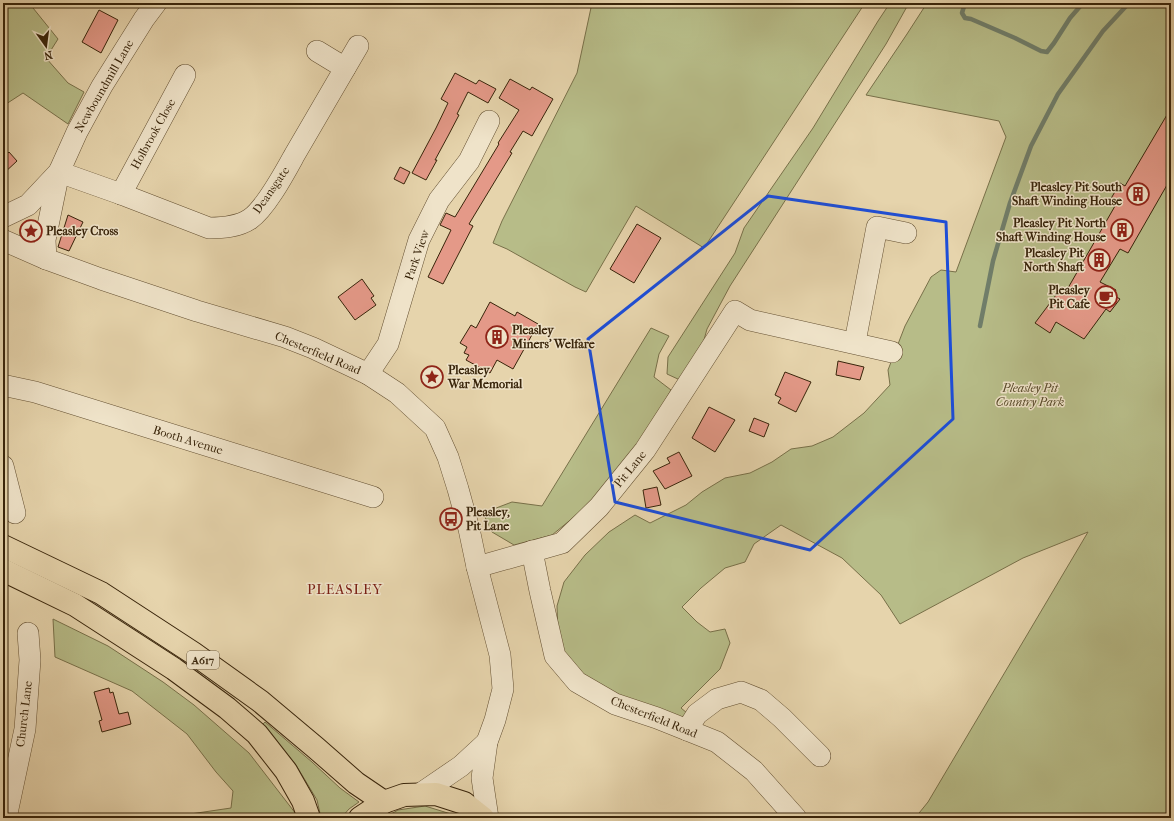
<svg xmlns="http://www.w3.org/2000/svg" width="1174" height="821" viewBox="0 0 1174 821" font-family="'IM FELL French Canon',serif">
  <style>
    .green { fill: #b7bc88; stroke: #787049 }
    .lines { fill: none; stroke-linecap: round; stroke-linejoin: round }
    .stream { stroke: #707d69; stroke-width: 4.5 }
    .building { fill: #e49988; stroke: #38240a }
    .minor-casing { stroke: #645032; stroke-width: 22 }
    .highway-casing { stroke: #38240a; stroke-width: 24 }
    .minor { stroke: #efe3c9; stroke-width: 21 }
    .highway { stroke: #e6d4ac; stroke-width: 22 }
    .marked { fill: none; stroke: #1d4ed8; stroke-width: 3; stroke-linejoin: round }
    .labels { text-anchor: middle; dominant-baseline: central; stroke-width: 3; stroke-linejoin: round; paint-order: stroke }
    .shield { fill: #efe3c9; stroke: #6f5d43; stroke-width: 1 }
    .shield-label { font-size: 11px; font-weight: bold; fill: #38240a }
    .street-label { font-size: 12px; fill: #38240a; stroke: #efe3c9 }
    .poi-label { font-size: 12px; font-weight: bold; fill: #38240a; stroke: #efe3c9; text-anchor: end }
    .park-label { font-size: 12px; font-style: italic; fill: #584a2a; stroke: #efe3c9 }
    .quarter-label { font-size: 14px; letter-spacing: 1px; fill: #7a1f14; stroke: #efe3c9 }
  </style>
  <rect width="100%" height="100%" fill="#e6d4ac"/>
  <filter id="stains"><feTurbulence type="fractalNoise" baseFrequency=".005" numOctaves="4"/><feColorMatrix values="0 0 0 0 .2 0 0 0 0 .09 0 0 0 0 .02 0 0 0 .5 -.17"/></filter>
  <radialGradient id="worn" r=".72"><stop offset=".6" stop-color="#630" stop-opacity="0"/><stop offset="1" stop-color="#630" stop-opacity=".3"/></radialGradient>
  <!-- green -->
  <g class="green">
    <polygon points="3,3 29,3 58,39 46,58 68,83 84,92 68,124 23,93 3,106"/>
    <polygon points="592,3 865,3 704,248 636,206 586,292 575,287 507,249 493,243 502,221 577,73"/>
    <polygon points="890,3 909,3 886,44 861,83 730,286 707,329 702,347 680,380 667,374 668,357 735,253 744,228 813,128 878,21"/>
    <polygon points="927,3 1171,3 1171,818 915,818 928,802 1088,532 1023,558 900,624 881,595 842,558 781,525 754,544 745,562 725,568 701,588 682,607 697,622 710,632 725,629 730,643 720,669 681,708 687,713 680,719 675,720 600,686 581,672 565,654 558,633 557,606 564,582 585,555 609,532 635,515 650,523 686,505 702,492 725,478 750,473 772,462 791,449 812,446 833,437 864,413 890,385 888,370 905,326 931,277 941,270 956,272 1006,137 999,121 866,95 907,34"/>
    <path d="M29,220L36,222C41,231 38,236 29,240L20,237C19,228 21,224 29,220Z"/>
    <polygon points="651,328 669,336 659,354 654,377 671,390 641,443 596,499 552,535 514,545 492,532 483,513 512,502 542,506"/>
    <polygon points="53,619 108,646 163,682 194,705 249,753 296,814 298,818 163,818 231,808 233,791 216,772 187,734 132,691 55,657"/>
    <polygon points="265,722 312,762 340,788 359,802 349,809 341,818 321,818 317,800 296,765 262,725"/>
    <polygon points="425,806 464,818 384,818 398,810"/>
  </g>
  <g class="lines">
    <!-- stream -->
    <g class="stream">
      <polyline points="965,3 962,13 965,18 971,19 1015,38 1041,51 1047,52 1054,43 1070,18 1083,3"/>
      <polyline points="980,326 993,261 1010,203 1031,146 1058,94 1103,31 1129,3"/>
    </g>
  </g>
  <!-- building -->
  <g class="building">
    <polygon points="99,10 118,20 101,53 82,42"/>
    <polygon points="455,73 476,84 479,80 496,89 488,103 468,92 457,114 459,115 448,136 435,160 437,160 426,180 412,173 436,128 448,103 441,99"/>
    <polygon points="510,79 530,90 532,87 553,99 532,136 523,131 510,152 512,153 469,224 473,226 443,284 428,277 451,230 440,225 446,213 455,217 499,144 498,143 519,110 499,98"/>
    <polygon points="1171,108 1171,178 1128,253 1120,249 1100,282 1116,290 1113,295 1120,299 1110,312 1106,309 1084,339 1056,322 1050,333 1035,323 1059,291 1064,295 1115,206 1109,202 1120,183 1125,186"/>
    <polygon points="9,152 17,161 3,174 3,158"/>
    <polygon points="400,167 410,172 404,184 394,179"/>
    <polygon points="68,215 83,222 69,251 58,247"/>
    <polygon points="637,224 661,238 634,283 610,269"/>
    <polygon points="362,279 374,296 371,298 376,305 355,320 338,297"/>
    <polygon points="490,302 515,316 517,312 538,324 513,369 497,360 490,373 466,360 469,355 464,353 467,347 460,343 471,325 476,328"/>
    <polygon points="838,361 864,367 860,380 836,375"/>
    <polygon points="785,372 811,382 796,412 778,403 781,398 775,395"/>
    <polygon points="709,407 735,420 715,452 692,438"/>
    <polygon points="754,418 769,424 764,437 749,431"/>
    <polygon points="679,452 692,476 665,489 653,471 670,463 667,458"/>
    <polygon points="657,487 661,505 646,508 643,490"/>
    <polygon points="109,688 110,693 113,692 119,714 128,712 131,724 102,732 99,721 102,720 94,692"/>
  </g>
  <g class="lines">
    <!-- minor casing -->
    <g class="minor-casing">
      <g id="minor">
        <polyline points="317,51 345,68"/>
        <polyline points="121,194 185,75"/>
        <path d="M3,217L28,205L59,172L121,194L209,228C223,228 238,227 250,219C266,208 285,172 295,154C316,118 337,82 358,46"/>
        <polyline points="3,240 46,259 101,279 197,311 285,337 313,348 368,374 397,393 435,428 448,457 458,489 469,529 477,567 500,655 503,689 495,720 487,742 482,778 488,818"/>
        <polyline points="46,259 45,240 59,172 77,132 102,86 144,19 156,3"/>
        <polyline points="855,342 877,227 906,233"/>
        <polyline points="368,374 388,344 419,240 439,200 469,161 489,121"/>
        <polyline points="3,387 7,386 35,392 373,497"/>
        <polyline points="3,466 15,513"/>
        <polyline points="532,551 540,591 555,656 577,682 615,704 657,718 717,742 754,771 796,818"/>
        <polyline points="477,567 562,543 599,507 645,450 735,311 750,320 892,352"/>
        <polyline points="687,730 697,714 717,699 741,692 761,700 782,718 820,756"/>
        <polyline points="420,794 461,766 487,742"/>
        <polyline points="6,818 25,729 30,660 28,633"/>
      </g>
    </g>
    <!-- highway casing -->
    <g class="highway-casing">
      <g id="highway">
        <polyline points="3,546 101,593 193,653 260,701 316,748 356,783 384,802"/>
        <polyline points="3,570 75,605 174,669 227,708 257,734 286,771 303,801 309,818"/>
        <polyline points="360,818 384,802 404,795 436,794 464,803 483,818"/>
      </g>
    </g>
    <!-- minor -->
    <use href="#minor" class="minor"/>
    <!-- highway -->
    <use href="#highway" class="highway"/>
  </g>
  <!-- marked area -->
  <path class="marked" d="M768,196L946,222L953,419L810,550L615,502L588,339Z"/>
  <!-- icons -->
  <defs>
    <g id="building-ring" transform="scale(1.15)"><circle r="9.5" fill="#efe3c9" stroke="#8f2418" stroke-width="1.5"/><path d="M-4-6H4V6H1V3H-1V6H-4ZM-2.5-4.3h1.7v1.8h-1.7ZM.8-4.3h1.7v1.8H.8ZM-2.5-1h1.7V.8h-1.7ZM.8-1h1.7V.8H.8Z" fill="#8f2418"/></g>
    <g id="sight-ring" transform="scale(1.15)"><circle r="9.5" fill="#efe3c9" stroke="#8f2418" stroke-width="1.5"/><path d="M0-6L1.8-2.2L6-1.7L2.9 1.2L3.7 5.4L0 3.3L-3.7 5.4L-2.9 1.2L-6-1.7L-1.8-2.2Z" fill="#8f2418"/></g>
    <g id="cafe-ring" transform="scale(1.15)"><circle r="9.5" fill="#efe3c9" stroke="#8f2418" stroke-width="1.5"/><path d="M-5.5-4.5H6V0H3Q3 3.5 0 3.5H-2.5Q-5.5 3.5-5.5 0ZM3-3.2v2h1.7v-2ZM-6 4.5H4V6H-6Z" fill="#8f2418"/></g>
    <g id="bus-ring" transform="scale(1.15)"><circle r="9.5" fill="#efe3c9" stroke="#8f2418" stroke-width="1.5"/><path d="M-5-6H5V4H4V6H2V4H-2V6H-4V4H-5ZM-3.5-4V0h7V-4ZM-3.5 1.2v1.5H-2V1.2ZM2 1.2v1.5H3.5V1.2Z" fill="#8f2418"/></g>
  </defs>
  <g fill-rule="evenodd">
    <use href="#building-ring" x="1138" y="194"/>
    <use href="#building-ring" x="1122" y="230"/>
    <use href="#sight-ring" x="31" y="231"/>
    <use href="#building-ring" x="1099" y="260"/>
    <use href="#cafe-ring" x="1106" y="297"/>
    <use href="#building-ring" x="497" y="337"/>
    <use href="#sight-ring" x="432" y="377"/>
    <use href="#bus-ring" x="451" y="519"/>
  </g>
  <g class="labels">
    <!-- shield labels -->
    <rect class="shield" x="187" y="651" width="32" height="18" rx="3"/>
    <g class="shield-label">
      <text x="203" y="660">A617</text>
    </g>
    <!-- street labels -->
    <g class="street-label">
      <text transform="translate(104 86) rotate(-60)">Newboundmill Lane</text>
      <text transform="translate(153 134) rotate(-61)">Holbrook Close</text>
      <text transform="translate(271 190) rotate(-55)">Deansgate</text>
      <text transform="translate(417 255) rotate(-71)">Park View</text>
      <text transform="translate(318 353) rotate(23)">Chesterfield Road</text>
      <text transform="translate(188 440) rotate(17)">Booth Avenue</text>
      <text transform="translate(630 469) rotate(-51)">Pit Lane</text>
      <text transform="translate(24 714) rotate(-83)">Church Lane</text>
      <text transform="translate(654 717) rotate(22)">Chesterfield Road</text>
    </g>
    <!-- poi labels -->
    <g class="poi-label">
      <text x="1122" y="187">Pleasley Pit South<tspan x="1122" dy="14">Shaft Winding House</tspan></text>
      <text x="1106" y="223">Pleasley Pit North<tspan x="1106" dy="14">Shaft Winding House</tspan></text>
      <text x="46" y="231" text-anchor="start">Pleasley Cross</text>
      <text x="1084" y="253">Pleasley Pit<tspan x="1084" dy="14">North Shaft</tspan></text>
      <text x="1090" y="290">Pleasley<tspan x="1090" dy="14">Pit Cafe</tspan></text>
      <text x="512" y="330" text-anchor="start">Pleasley<tspan x="512" dy="14">Miners' Welfare</tspan></text>
      <text x="448" y="370" text-anchor="start">Pleasley<tspan x="448" dy="14">War Memorial</tspan></text>
      <text x="466" y="512" text-anchor="start">Pleasley,<tspan x="466" dy="14">Pit Lane</tspan></text>
    </g>
    <!-- park labels -->
    <g class="park-label">
      <text x="1030" y="388">Pleasley Pit<tspan x="1030" dy="14">Country Park</tspan></text>
    </g>
    <!-- quarter labels -->
    <g class="quarter-label">
      <text x="345" y="589">PLEASLEY</text>
    </g>
  </g>
  <!-- margin -->
  <rect width="1174" height="821" fill="none" stroke="#e6d4ac" stroke-width="16"/>
  <rect x="4" y="4" width="1166" height="813" fill="none" stroke="#38240a" stroke-width="2"/>
  <rect x="8" y="8" width="1158" height="805" fill="none" stroke="#38240a"/>
  <!-- north arrow -->
  <g transform="translate(46 46) rotate(166)" stroke="#efe3c9" stroke-width="3" paint-order="stroke">
  <path d="M0-3L7 15L0 10L-7 15Z" fill="#38240a"/>
  <text y="-6" font-size="11" font-weight="bold" text-anchor="middle" fill="#38240a">N</text>
  </g>
  <rect width="100%" height="100%" filter="url(#stains)"/>
  <rect width="100%" height="100%" fill="url(#worn)"/>
</svg>
